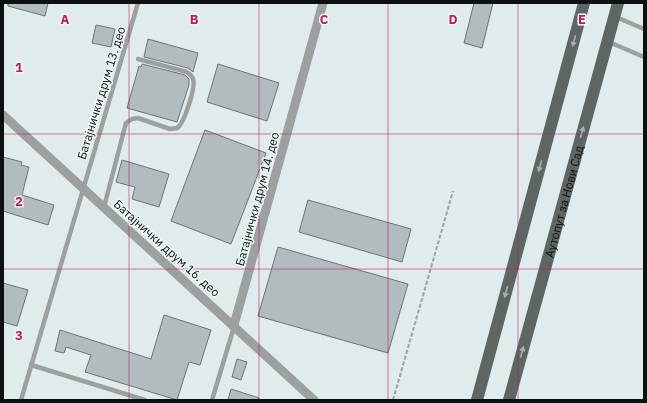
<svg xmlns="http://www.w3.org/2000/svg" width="647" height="403" viewBox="0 0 647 403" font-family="'IBM Plex Sans',sans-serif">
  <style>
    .building { fill: #b2bcbf; stroke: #6b7477 }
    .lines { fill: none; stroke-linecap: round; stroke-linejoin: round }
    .path { stroke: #9ba4a4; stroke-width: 2; stroke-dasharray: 4 2; stroke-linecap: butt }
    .lane { stroke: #9ca19f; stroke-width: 4.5 }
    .street { stroke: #9ca19f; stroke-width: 9 }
    .primary { stroke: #5e6663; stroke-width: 12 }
    .oneway { fill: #a6afae }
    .grid { fill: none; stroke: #c2185b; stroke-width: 1; stroke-opacity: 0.55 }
    .labels { text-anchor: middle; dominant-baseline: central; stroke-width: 3; stroke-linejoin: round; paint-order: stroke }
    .street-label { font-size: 12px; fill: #0c1010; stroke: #edf8f8 }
    .grid-label { font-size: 13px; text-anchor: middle; font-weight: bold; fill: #c2185b; stroke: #edf8f8; stroke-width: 3; stroke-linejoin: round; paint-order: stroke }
  </style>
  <rect width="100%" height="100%" fill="#e0ebeb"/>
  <!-- building -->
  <g class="building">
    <polygon points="8,3 48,3 45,16 8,6"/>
    <polygon points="474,3 493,3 482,48 464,43"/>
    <polygon points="96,25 115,29 111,47 92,43"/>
    <polygon points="148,39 198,53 193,72 188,68 144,57"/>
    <polygon points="142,64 185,75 189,79 189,85 177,122 127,108 139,66 141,67"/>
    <polygon points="218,64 279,83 267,121 207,102"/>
    <polygon points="205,130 266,153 231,244 171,221"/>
    <polygon points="3,157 22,162 21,165 29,167 22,195 54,205 48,225 3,211"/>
    <polygon points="122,160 169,174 159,207 132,199 135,187 116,182"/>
    <polygon points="308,200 411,229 402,262 299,232"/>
    <polygon points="278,247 408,284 388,353 258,316"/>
    <polygon points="3,283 28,290 17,326 3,322"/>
    <polygon points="164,315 211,330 200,365 189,362 177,400 85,372 91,355 66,347 64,353 55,351 60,330 151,359"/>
    <polygon points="237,359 247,362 241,380 232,377"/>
    <polygon points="231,389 259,398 259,400 228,400"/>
  </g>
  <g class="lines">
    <!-- path -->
    <polyline class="path" points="393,400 453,191"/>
    <!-- lane -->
    <g class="lane">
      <polyline points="616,17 644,29"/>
      <polyline points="609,42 644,57"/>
      <path d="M104,207L126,123L132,119L138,118L170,129L177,128C184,124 196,87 193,79C192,76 190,74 187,72L138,59"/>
      <polyline points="31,365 145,400"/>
      <polyline points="21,400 138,3"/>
      <polyline points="212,400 234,327"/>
    </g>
    <!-- street -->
    <g class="street">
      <polyline points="3,115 314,400"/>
      <polyline points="234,325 323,3"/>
    </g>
    <!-- primary -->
    <g class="primary">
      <polyline points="477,400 584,3"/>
      <path id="s1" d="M509,400L618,3"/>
    </g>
  </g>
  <!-- one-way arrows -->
  <defs><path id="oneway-solid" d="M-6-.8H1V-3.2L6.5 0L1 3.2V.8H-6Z"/></defs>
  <g class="oneway">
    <use href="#oneway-solid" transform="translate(574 41) rotate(105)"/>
    <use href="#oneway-solid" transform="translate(582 132) rotate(-75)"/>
    <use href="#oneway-solid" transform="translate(540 166) rotate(105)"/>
    <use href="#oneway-solid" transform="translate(506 292) rotate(105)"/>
    <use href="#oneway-solid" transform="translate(522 352) rotate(-75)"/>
  </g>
  <!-- grid -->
  <path class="grid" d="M129,3V400M259,3V400M388,3V400M518,3V400M3,134H644M3,269H644"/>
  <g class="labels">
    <!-- street labels -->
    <g class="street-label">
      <text transform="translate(101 93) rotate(-73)">Батајнички друм 13. део</text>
      <text transform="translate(257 199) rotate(-75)">Батајнички друм 14. део</text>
      <text stroke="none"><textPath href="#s1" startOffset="206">Аутопут за Нови Сад</textPath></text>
      <text transform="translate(167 248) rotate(42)">Батајнички друм 16. део</text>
    </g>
  </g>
  <g class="grid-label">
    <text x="65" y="24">A</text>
    <text x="194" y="24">B</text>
    <text x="324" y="24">C</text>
    <text x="453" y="24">D</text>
    <text x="582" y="24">E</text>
    <text x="19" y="72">1</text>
    <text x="19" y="206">2</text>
    <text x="19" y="340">3</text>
  </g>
  <!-- border -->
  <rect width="647" height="403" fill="none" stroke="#0c1010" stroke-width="8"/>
</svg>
